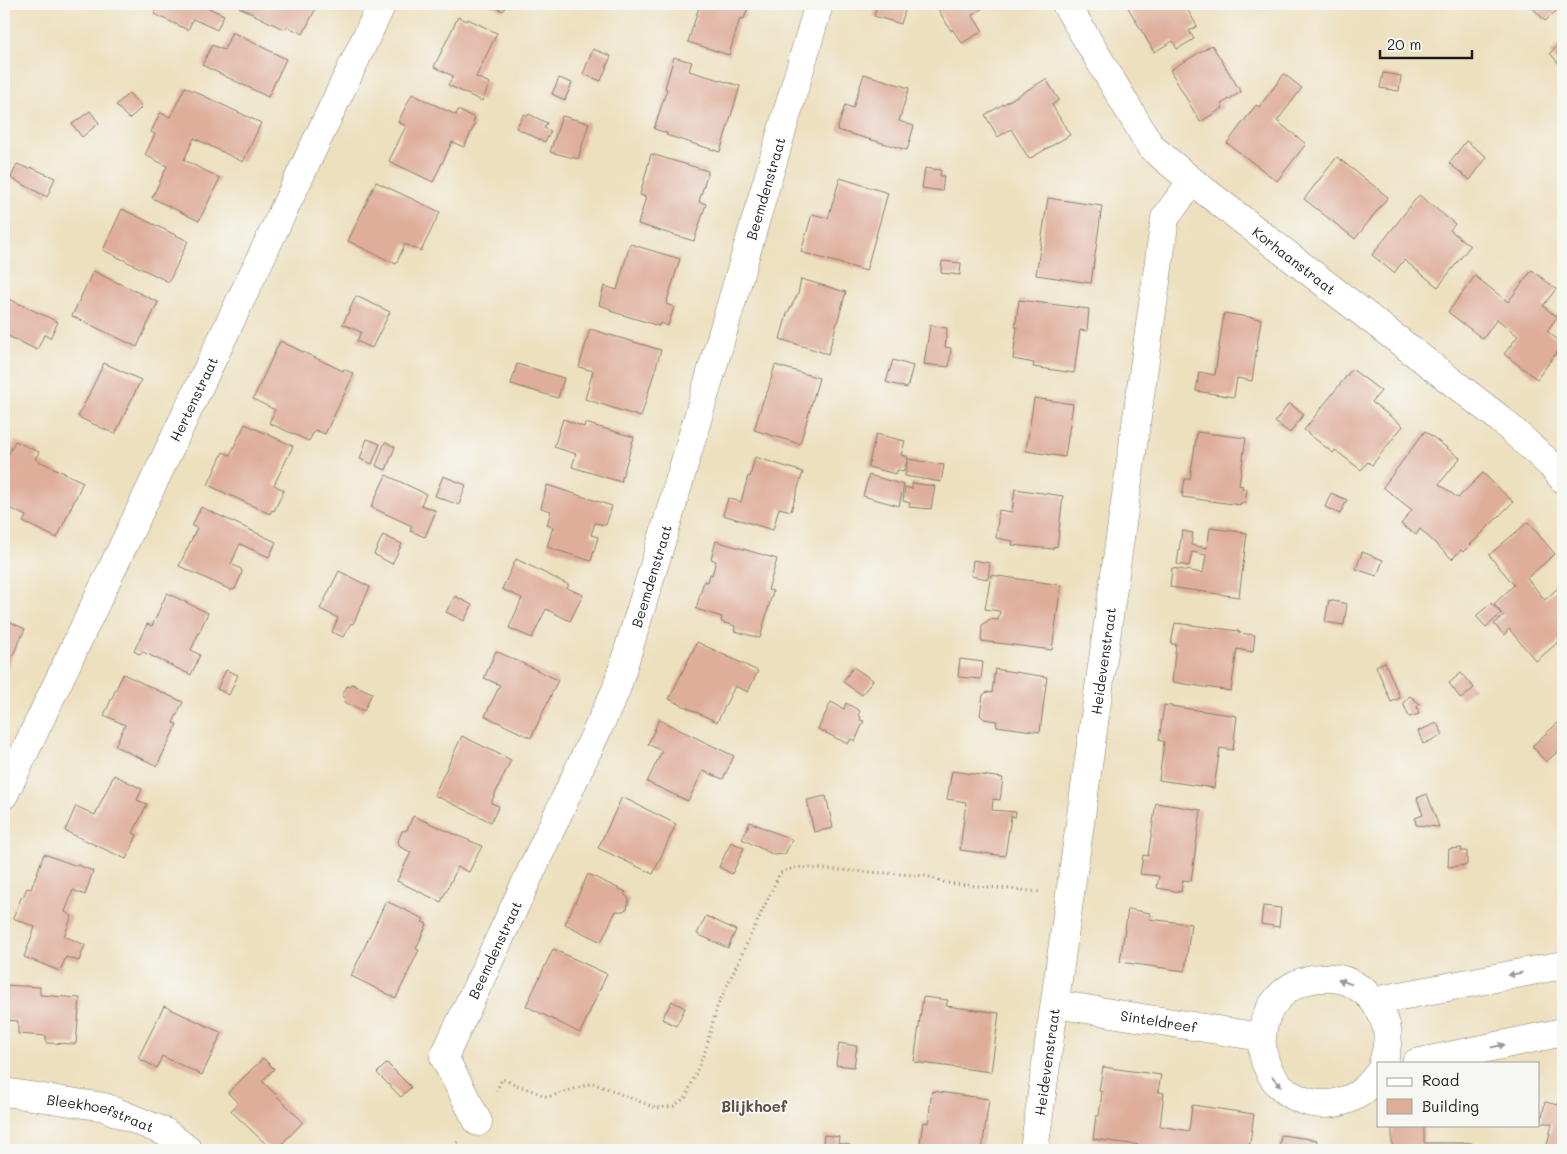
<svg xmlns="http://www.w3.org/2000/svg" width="1567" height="1154" viewBox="0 0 1567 1154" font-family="Mali,sans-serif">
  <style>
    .building { fill: #dfae9b }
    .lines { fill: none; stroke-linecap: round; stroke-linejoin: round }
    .minor-casing { stroke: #847e6e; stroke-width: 29 }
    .path { stroke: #847e6e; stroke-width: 3; stroke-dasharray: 1 4; stroke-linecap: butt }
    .minor { stroke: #fff; stroke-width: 28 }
    .oneway { fill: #999 }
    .labels { text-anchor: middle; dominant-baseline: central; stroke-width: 4; stroke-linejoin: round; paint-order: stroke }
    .street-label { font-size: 14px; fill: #1c1c1c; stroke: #f6f6f2 }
    .neighbourhood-label { font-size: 15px; font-weight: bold; fill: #604f48; stroke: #f6f6f2 }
  </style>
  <rect width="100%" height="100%" fill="#f6f6f2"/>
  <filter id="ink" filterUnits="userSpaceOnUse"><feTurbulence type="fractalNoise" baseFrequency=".02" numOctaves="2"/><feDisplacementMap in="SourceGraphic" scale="10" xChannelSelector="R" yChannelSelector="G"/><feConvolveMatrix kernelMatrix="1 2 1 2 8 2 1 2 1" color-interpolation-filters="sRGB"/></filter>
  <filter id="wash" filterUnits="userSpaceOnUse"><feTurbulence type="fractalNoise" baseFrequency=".0096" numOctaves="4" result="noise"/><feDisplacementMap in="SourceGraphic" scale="20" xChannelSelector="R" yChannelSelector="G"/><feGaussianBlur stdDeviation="1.12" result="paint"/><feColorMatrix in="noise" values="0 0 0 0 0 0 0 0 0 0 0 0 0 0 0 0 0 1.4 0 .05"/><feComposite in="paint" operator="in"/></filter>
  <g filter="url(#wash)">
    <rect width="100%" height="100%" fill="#ede0bf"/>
    <g id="blocks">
      <!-- building -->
      <g class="building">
        <polygon points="159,4 200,4 224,15 217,30 193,19 188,30 154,14"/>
        <polygon points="240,4 318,4 303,34 288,27 283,29 239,7"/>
        <polygon points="488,4 507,4 503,11"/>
        <polygon points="700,4 749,4 744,19 740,18 729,55 688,42"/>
        <polygon points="877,4 907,4 901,24 874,16"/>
        <polygon points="935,4 989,4 972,15 983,31 962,43 952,29 951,31"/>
        <polygon points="1126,4 1184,4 1197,26 1189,31 1194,39 1177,49 1173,41 1154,52"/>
        <polygon points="1529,4 1563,4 1563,5 1545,21"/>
        <polygon points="458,17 467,21 468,19 497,33 476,77 490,83 482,101 448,85 453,76 434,67"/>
        <polygon points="232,32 286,59 268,97 202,65 212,45 224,50"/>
        <polygon points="1563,41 1563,69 1550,53"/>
        <polygon points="1212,45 1241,92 1221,104 1223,108 1200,122 1170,70"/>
        <polygon points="593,49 611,56 601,81 583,74"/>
        <polygon points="674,57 692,62 689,71 740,86 720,152 666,135 667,133 654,129 667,89 665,88"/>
        <polygon points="1383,73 1401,76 1399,91 1380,88"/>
        <polygon points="864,74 909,88 899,121 914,126 907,150 837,130 845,105 853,108"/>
        <polygon points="1284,74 1302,88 1277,121 1306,144 1277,181 1227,143 1256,105 1259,107"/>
        <polygon points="559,78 572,83 565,100 552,94"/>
        <polygon points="1046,79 1059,100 1052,105 1070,135 1029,159 1011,129 998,137 985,115"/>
        <polygon points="185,87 261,123 243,162 194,138 184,160 220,178 199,221 152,198 167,166 145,155 155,134 151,132 160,113 170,117"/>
        <polygon points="129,93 142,107 129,119 116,105"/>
        <polygon points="412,94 456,115 458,110 475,118 473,123 475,124 464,147 452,142 433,182 389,161 406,126 398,122"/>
        <polygon points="90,111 99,123 82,137 72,124"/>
        <polygon points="524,114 528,116 529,114 547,123 544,128 551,131 545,142 516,128"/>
        <polygon points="562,116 589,123 578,159 550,152"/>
        <polygon points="1466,141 1487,157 1470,180 1449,163"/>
        <polygon points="651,154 708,171 699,202 706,204 694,241 638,224 646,197 640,195"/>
        <polygon points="1337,157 1388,197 1355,239 1304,199"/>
        <polygon points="17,164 29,169 30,167 55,178 47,197 11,178"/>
        <polygon points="925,168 941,170 940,176 944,176 942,191 922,188"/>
        <polygon points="840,178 888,193 866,271 801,252 812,214 828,218"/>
        <polygon points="376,182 440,212 421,251 405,244 396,264 348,241"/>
        <polygon points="1419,195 1455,224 1450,230 1470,246 1438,287 1404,260 1394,273 1372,255"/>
        <polygon points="1048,198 1102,206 1091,283 1036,275"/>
        <polygon points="122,209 188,241 169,282 103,250"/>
        <polygon points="630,244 680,259 666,304 674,307 668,326 660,323 659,326 610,311 611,309 599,305 604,286 617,290"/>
        <polygon points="942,261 961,263 960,275 941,273"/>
        <polygon points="1532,270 1556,289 1543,306 1557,317 1547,331 1563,344 1537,379 1504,354 1518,336 1497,319 1483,339 1448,312 1475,276 1508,302"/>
        <polygon points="93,271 158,302 137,347 72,316"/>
        <polygon points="801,279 846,292 828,354 780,339 787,314 798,294"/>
        <polygon points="356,296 390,312 372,348 357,341 361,332 343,324"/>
        <polygon points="7,298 58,322 50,338 44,335 37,350 8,336 4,345 4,304"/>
        <polygon points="1019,300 1089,309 1087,331 1080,330 1074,373 1033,367 1034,363 1013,359 1017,327 1015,327"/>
        <polygon points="1224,313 1261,319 1252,381 1237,378 1234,397 1196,391 1199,372 1215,375"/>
        <polygon points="930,325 947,328 945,347 951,348 949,367 924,364"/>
        <polygon points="590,329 661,350 641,417 585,399 593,371 579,367"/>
        <polygon points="280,341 343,371 344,369 354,374 325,434 315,430 309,441 269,423 275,410 253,399"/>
        <polygon points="893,360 913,366 907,388 886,382"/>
        <polygon points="104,363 141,380 115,434 78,417"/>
        <polygon points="517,364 564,378 558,398 511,384"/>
        <polygon points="775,365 819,378 800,444 754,430 763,401 768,390"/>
        <polygon points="1352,369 1381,391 1372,402 1403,426 1372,465 1368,462 1361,470 1335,450 1333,453 1304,430"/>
        <polygon points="1034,398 1073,404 1065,457 1026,451"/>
        <polygon points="1289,403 1304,414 1290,433 1275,422"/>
        <polygon points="563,419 584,427 585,423 634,437 621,482 572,467 576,454 554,447"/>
        <polygon points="245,424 293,446 274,485 284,490 274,511 272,510 270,514 208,485 223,452 230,455"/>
        <polygon points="1425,431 1460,458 1439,484 1458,498 1483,473 1513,502 1463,552 1461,550 1452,559 1420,529 1416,535 1401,524 1412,510 1383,487"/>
        <polygon points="1197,432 1246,438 1239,485 1243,486 1242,488 1247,489 1245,503 1240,503 1240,505 1182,497 1185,479 1190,479"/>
        <polygon points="876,434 905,441 901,455 908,457 903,472 897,470 896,474 868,467"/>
        <polygon points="367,439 380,444 372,464 360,459"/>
        <polygon points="15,441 39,452 35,459 83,482 57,538 23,522 26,516 10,508 4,522 4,464"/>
        <polygon points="385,442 395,447 386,470 376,466"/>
        <polygon points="755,457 803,472 791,511 779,508 773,530 723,515 728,498 741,502 748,476 750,477"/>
        <polygon points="908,459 944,465 941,482 905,476"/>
        <polygon points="386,475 426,494 421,505 436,511 425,537 410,531 412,526 371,507"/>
        <polygon points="869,475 904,485 899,506 863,496"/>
        <polygon points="443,476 466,485 459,505 435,496"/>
        <polygon points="912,483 935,486 931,509 909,507 910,503 903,501 905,487 912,489"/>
        <polygon points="547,485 612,506 606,525 595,523 591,535 598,537 591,561 547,547 553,527 547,525 551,511 541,508"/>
        <polygon points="1015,489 1063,496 1057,547 1054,546 1053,549 1012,545 1013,541 996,538 999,510 1012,512"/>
        <polygon points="1331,493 1347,500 1340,514 1325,507"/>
        <polygon points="201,507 276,542 269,557 240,544 231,564 241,569 242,573 235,589 231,590 179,566 197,528 192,526"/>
        <polygon points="1528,522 1555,554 1527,578 1545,600 1563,583 1563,638 1536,661 1509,629 1504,635 1494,624 1504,616 1494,604 1514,585 1489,555"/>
        <polygon points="1210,528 1247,533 1239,597 1170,587 1172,568 1203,573 1206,555 1192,552 1189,566 1177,564 1182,531 1193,533 1191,545 1207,548"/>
        <polygon points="383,535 402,544 392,564 374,554"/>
        <polygon points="716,541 777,559 768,590 773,591 760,638 734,631 735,626 721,622 722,617 696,609 704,581 708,582 710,574 712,575 716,561 711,559"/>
        <polygon points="1362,552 1383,560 1377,576 1356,569"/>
        <polygon points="516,559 569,585 567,588 583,595 570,621 546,609 532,638 509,628 522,598 502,589"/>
        <polygon points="973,560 990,563 988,579 971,576"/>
        <polygon points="339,571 370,587 353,624 351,623 343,637 332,632 338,618 320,609"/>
        <polygon points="991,575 1061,585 1052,650 981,641 982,625 990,619 998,620 1000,611 985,609"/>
        <polygon points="167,593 208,613 191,650 200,655 191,675 143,652 139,654 134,651 147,624 152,626"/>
        <polygon points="455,596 472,605 464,621 446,612"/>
        <polygon points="1329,600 1347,604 1344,625 1325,622"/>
        <polygon points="1491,603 1501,614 1486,627 1476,616"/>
        <polygon points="4,619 25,629 4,674"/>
        <polygon points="1175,623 1239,631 1239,633 1255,635 1253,652 1237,649 1231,691 1172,682 1176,644 1171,644"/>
        <polygon points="697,642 758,671 748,692 735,686 717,722 669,699"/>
        <polygon points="496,651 558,680 531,738 485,716 500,685 484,678"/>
        <polygon points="960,659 983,662 981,679 958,677"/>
        <polygon points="1385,662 1400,698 1391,702 1376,666"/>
        <polygon points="853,667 873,680 862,695 843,682"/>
        <polygon points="995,669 1047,677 1040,732 996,726 997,721 984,719 980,715 983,695 987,692 992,693"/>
        <polygon points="226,670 238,675 229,695 217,689"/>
        <polygon points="1461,673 1474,688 1461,699 1449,683"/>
        <polygon points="123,674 183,702 173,723 177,724 157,766 115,746 125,725 104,715"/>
        <polygon points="352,684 372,693 364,711 344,702 345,698 342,696 347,686 350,687"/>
        <polygon points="1410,696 1420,704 1417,707 1419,714 1409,717 1403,703"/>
        <polygon points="831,702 844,709 846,703 860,711 858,715 861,717 860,720 864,721 855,741 851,739 848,744 818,729"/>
        <polygon points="1164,705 1237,716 1233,750 1220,748 1214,788 1159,780 1164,742 1159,740"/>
        <polygon points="659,720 734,756 723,779 703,771 688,801 647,782 662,751 648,744"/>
        <polygon points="1560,721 1563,725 1563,747 1546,762 1532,746"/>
        <polygon points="1437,723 1443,735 1423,744 1418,731"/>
        <polygon points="462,736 511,760 491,803 499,806 491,822 434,795"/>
        <polygon points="952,771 1003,778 1000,800 993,799 992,810 1016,812 1015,817 1011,816 1005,856 960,850 966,802 947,799"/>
        <polygon points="114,775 142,789 137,800 147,804 133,833 137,835 126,859 65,831 76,806 95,815"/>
        <polygon points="1427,794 1439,827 1416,825 1415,818 1423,815 1417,798"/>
        <polygon points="826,796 833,828 814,832 807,800"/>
        <polygon points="622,797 676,824 653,874 598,848"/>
        <polygon points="1156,803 1201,810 1191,881 1183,880 1181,892 1157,888 1159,876 1140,874 1143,855 1148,856"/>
        <polygon points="413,816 482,846 469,872 458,867 441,902 397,881 411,852 400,847 398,841 402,831 407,830"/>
        <polygon points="750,822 792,840 785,854 774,855 742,839"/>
        <polygon points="731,842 744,848 732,874 719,867"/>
        <polygon points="1462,848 1461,851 1467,851 1467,865 1448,867 1449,849"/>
        <polygon points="44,854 77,866 78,865 93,871 85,895 73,890 65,912 72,916 64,936 85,945 79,961 66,957 60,971 24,957 35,927 13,918 22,896 23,897 27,888 31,889"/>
        <polygon points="588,874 626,892 624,894 629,899 627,909 623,911 616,911 601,942 565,924"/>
        <polygon points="386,901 424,919 422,922 427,924 416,949 419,950 396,998 351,976"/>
        <polygon points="1263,906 1281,908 1279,927 1261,924"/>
        <polygon points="1128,909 1150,913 1149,919 1191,924 1185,971 1120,962"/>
        <polygon points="706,916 736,930 728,948 697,934"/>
        <polygon points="553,949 607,974 580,1033 526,1006"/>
        <polygon points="4,985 40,987 40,995 80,998 76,1044 46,1043 46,1036 18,1034 18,1021 4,1020"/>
        <polygon points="923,997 948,1000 946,1006 999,1013 991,1072 914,1062"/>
        <polygon points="672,1001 685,1008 676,1026 662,1019"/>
        <polygon points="164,1006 222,1033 202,1075 162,1056 157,1068 138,1058"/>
        <polygon points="839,1043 857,1046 854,1067 836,1065"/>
        <polygon points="263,1058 274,1069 262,1081 303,1122 276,1150 272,1150 231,1111 238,1103 228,1093"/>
        <polygon points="387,1063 411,1087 401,1097 377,1073"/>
        <polygon points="1103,1067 1161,1075 1158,1092 1164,1093 1160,1126 1189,1131 1192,1105 1254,1114 1249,1150 1153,1150 1154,1147 1093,1139 1096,1116 1099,1116 1102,1092 1099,1091"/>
        <polygon points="1563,1085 1563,1150 1534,1150 1535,1147 1546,1149 1552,1124 1541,1122 1545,1102 1558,1105"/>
        <polygon points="932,1091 989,1099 982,1150 919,1150 923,1122 928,1123"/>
        <polygon points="1392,1125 1424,1125 1424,1143 1472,1143 1472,1150 1392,1150"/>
        <polygon points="824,1135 839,1137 838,1143 850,1145 849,1150 822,1150"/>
        <polygon points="1281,1135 1317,1140 1316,1150 1279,1150"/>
      </g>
    </g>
  </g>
  <g filter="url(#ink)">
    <use href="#blocks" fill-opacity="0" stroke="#847e6e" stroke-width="1"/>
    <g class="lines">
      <!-- minor casing -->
      <g class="minor-casing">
        <g id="minor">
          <path id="s1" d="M1066,4L1151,147L1192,181L1499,418L1551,465L1563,479"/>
          <path id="s2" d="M4,795L382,4"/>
          <polyline points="1374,1001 1563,965"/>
          <path id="s3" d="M1055,1004L1261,1037"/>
          <polyline points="1416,1063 1563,1032"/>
          <path d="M1378,1074C1372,1082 1366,1090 1357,1095C1316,1119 1266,1093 1262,1046C1261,1030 1264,1016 1274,1003C1286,987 1302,979 1322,978C1350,975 1376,995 1385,1022C1390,1035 1387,1050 1383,1063"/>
          <path id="s4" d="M4,1092L104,1107L165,1132L188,1150"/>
          <path id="s5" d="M478,1122L444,1057L616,690L664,533L819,4"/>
          <path id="s6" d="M1034,1150L1165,218L1192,181"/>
        </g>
      </g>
      <!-- path -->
      <g class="path">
        <polyline points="496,1091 502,1079 548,1097 593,1083 656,1108 674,1106 686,1097 705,1051 717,1007 780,873 796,867 927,876 946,883 1041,892"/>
        <polyline points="450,1150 458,1142"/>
      </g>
      <!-- minor -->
      <use href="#minor" class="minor"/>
    </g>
    <!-- one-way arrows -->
    <defs><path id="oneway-solid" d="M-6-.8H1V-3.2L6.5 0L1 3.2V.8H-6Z" transform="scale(1.25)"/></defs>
    <g class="oneway">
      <use href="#oneway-solid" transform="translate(1515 974) rotate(169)"/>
      <use href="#oneway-solid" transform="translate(1345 982) rotate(-161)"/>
      <use href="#oneway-solid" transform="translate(1498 1046) rotate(-12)"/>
      <use href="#oneway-solid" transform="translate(1277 1082) rotate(49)"/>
    </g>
  </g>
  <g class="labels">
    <!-- street labels -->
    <g class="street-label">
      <text stroke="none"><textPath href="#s5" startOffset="1002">Beemdenstraat</textPath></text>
      <text stroke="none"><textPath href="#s1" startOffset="349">Korhaanstraat</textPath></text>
      <text stroke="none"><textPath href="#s2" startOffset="439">Hertenstraat</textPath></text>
      <text stroke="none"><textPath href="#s5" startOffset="598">Beemdenstraat</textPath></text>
      <text stroke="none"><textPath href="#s6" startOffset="494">Heidevenstraat</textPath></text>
      <text stroke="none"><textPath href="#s5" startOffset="192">Beemdenstraat</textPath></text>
      <text stroke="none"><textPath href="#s3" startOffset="105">Sinteldreef</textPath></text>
      <text stroke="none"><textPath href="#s6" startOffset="89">Heidevenstraat</textPath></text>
      <text stroke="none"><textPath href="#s4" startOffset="99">Bleekhoefstraat</textPath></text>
    </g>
    <!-- neighbourhood labels -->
    <g class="neighbourhood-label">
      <text x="754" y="1106">Blijkhoef</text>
    </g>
  </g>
  <!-- margin -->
  <rect width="1567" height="1154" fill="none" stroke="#f6f6f2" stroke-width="20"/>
  <!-- legend -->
  <rect x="1377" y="1062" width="162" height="65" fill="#f6f6f2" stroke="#9f9f9c"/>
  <rect x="1387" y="1078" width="25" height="8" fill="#ffffff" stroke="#9f9f9c"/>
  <text x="1422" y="1086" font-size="15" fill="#1c1c1c">Road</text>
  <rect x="1387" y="1099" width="25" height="15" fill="#dfae9b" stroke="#9f9f9c"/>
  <text x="1422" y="1112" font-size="15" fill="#1c1c1c">Building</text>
  <!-- scale -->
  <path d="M1380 50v8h92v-8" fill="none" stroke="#1c1c1c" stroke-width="2.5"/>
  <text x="1387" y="50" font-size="15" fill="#1c1c1c" stroke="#f6f6f2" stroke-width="4" paint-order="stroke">20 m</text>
</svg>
